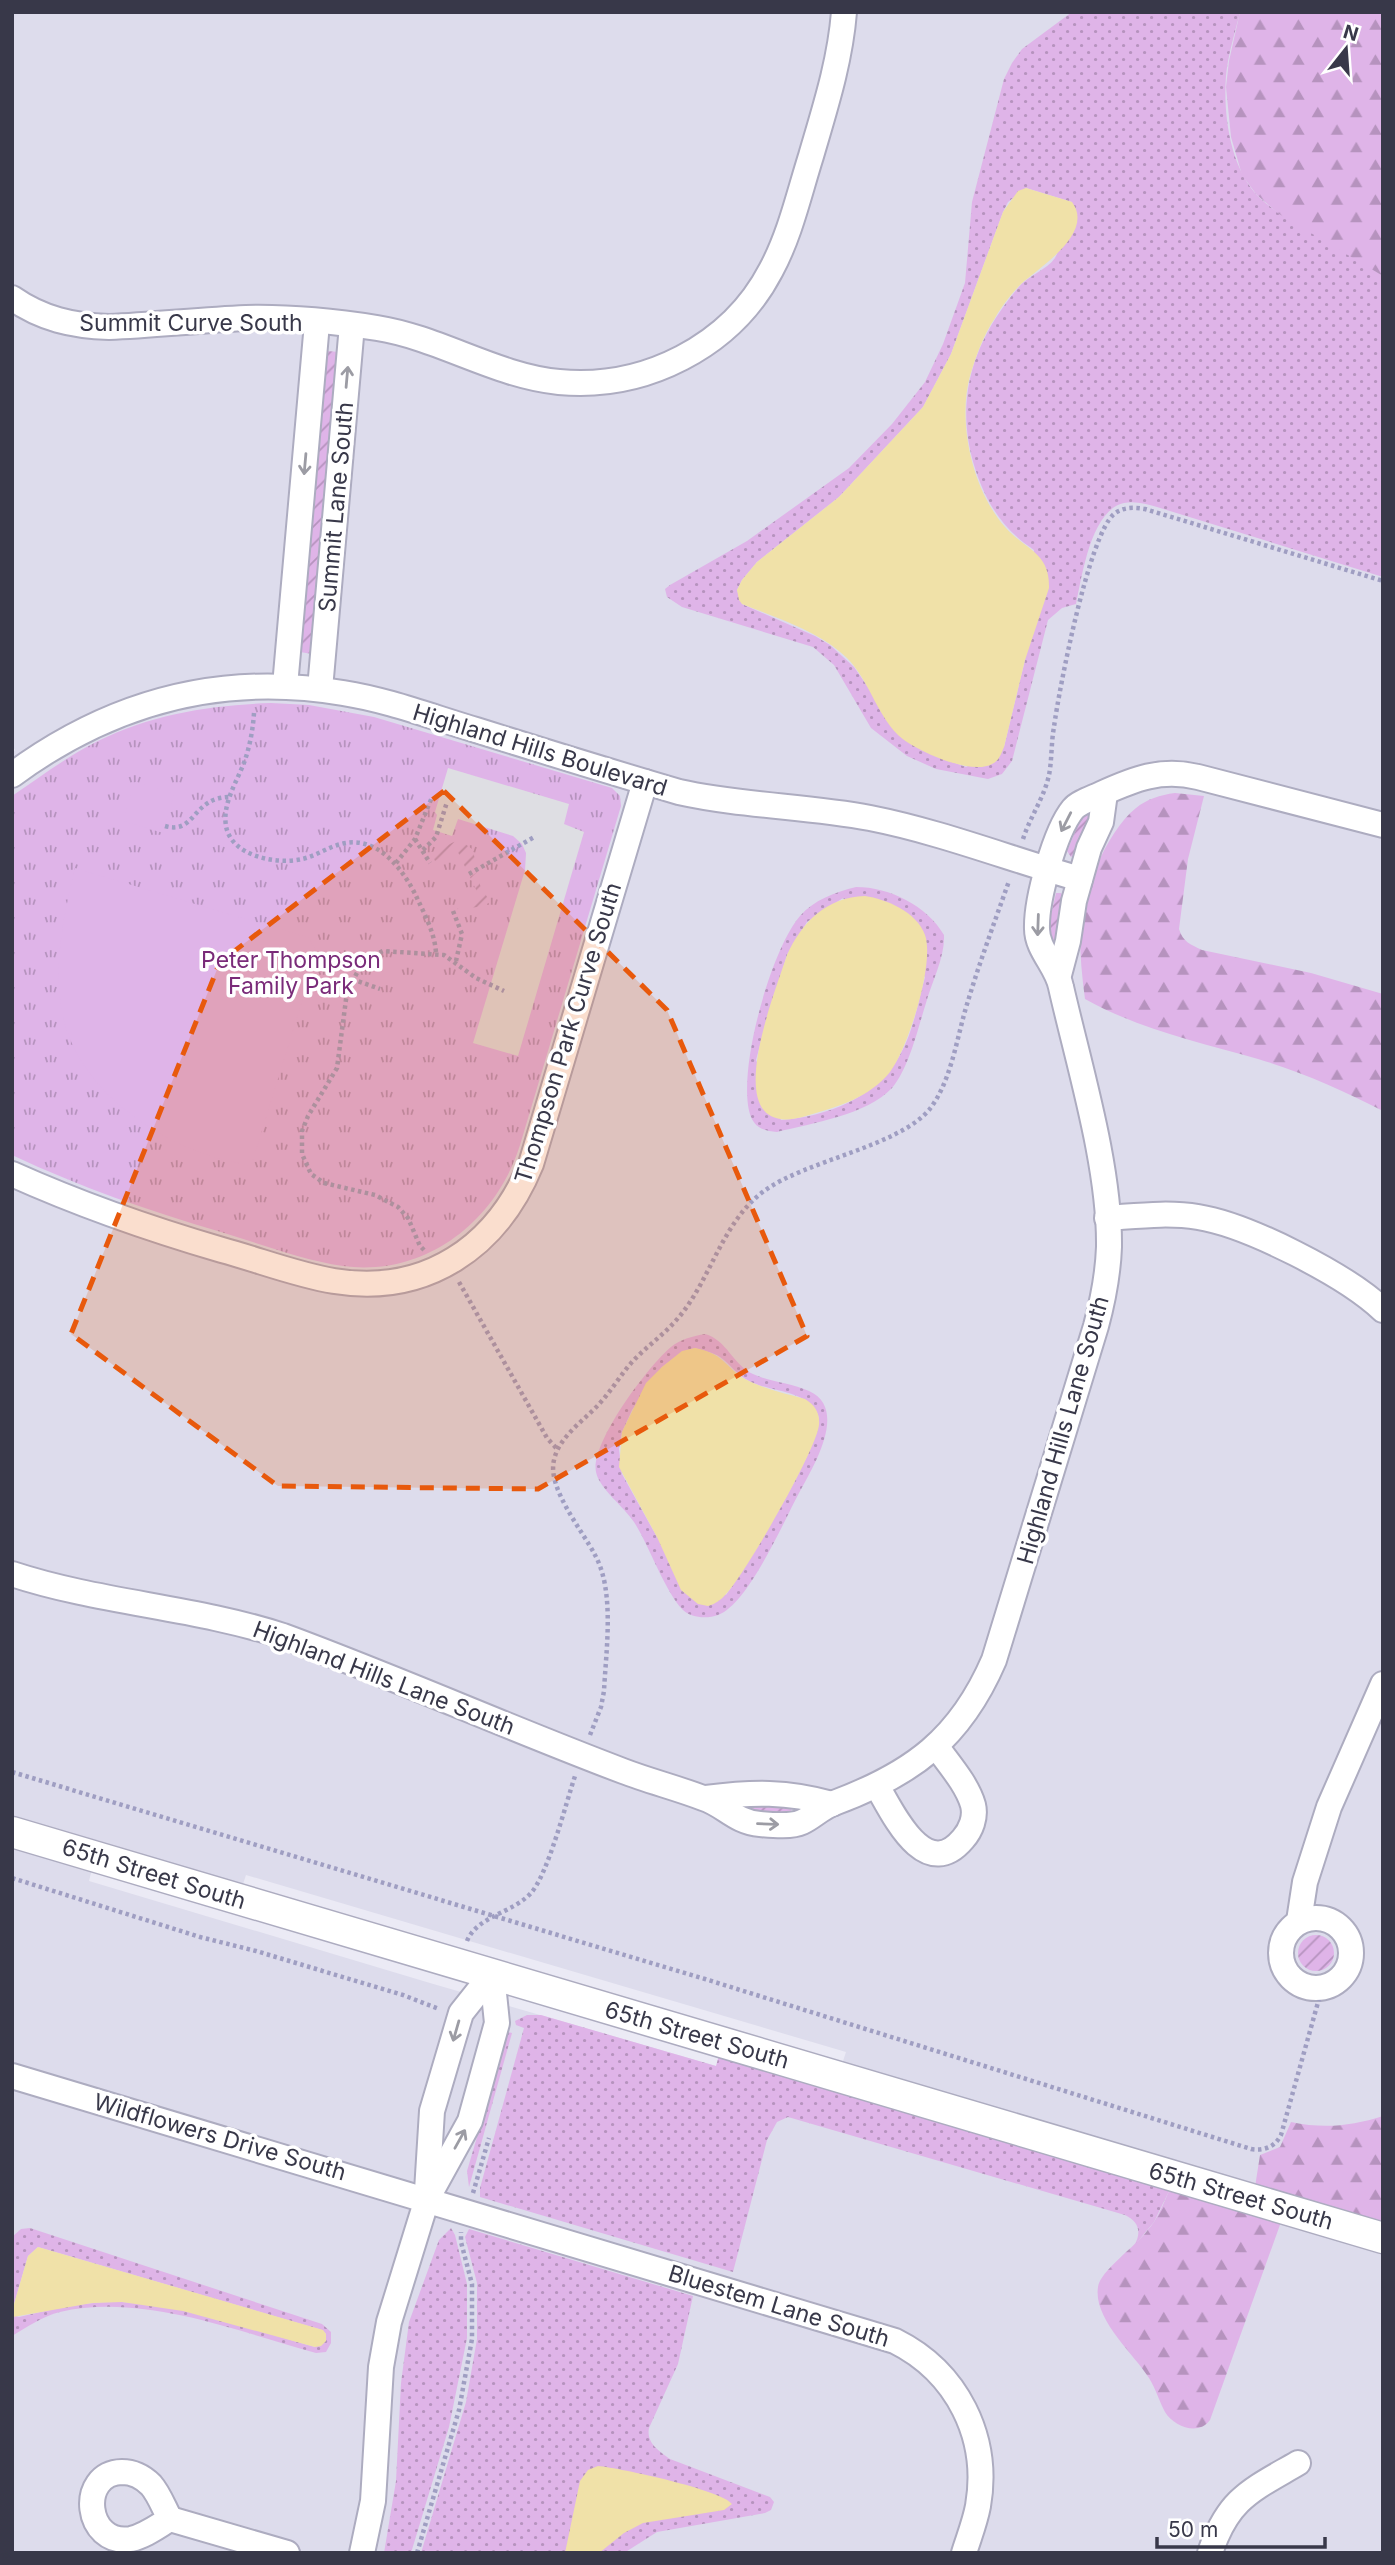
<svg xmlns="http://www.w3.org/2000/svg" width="1395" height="2565" viewBox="0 0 1395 2565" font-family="Inter,sans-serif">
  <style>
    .residential { fill: #dddcec }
    .grass { fill: url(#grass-dots); fill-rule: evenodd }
    .forest { fill: url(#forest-firs) }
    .park { fill: url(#park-tufts) }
    .garden { fill: url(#garden-furrows) }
    .pitch { fill: #dfb4e8 }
    .parking { fill: #dedee3 }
    .water { fill: #f0e1a8 }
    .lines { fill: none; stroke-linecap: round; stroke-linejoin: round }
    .minor-casing { stroke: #adacc0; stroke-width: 28 }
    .tertiary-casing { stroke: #adacc0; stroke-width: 33 }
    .path { stroke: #9f9ec2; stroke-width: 4.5; stroke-dasharray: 3.5 3.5; stroke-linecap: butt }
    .minor { stroke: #fff; stroke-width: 24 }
    .tertiary { stroke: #fff; stroke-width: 30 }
    .oneway { stroke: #9c9ca4 }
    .marked { fill: #e8590c; fill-opacity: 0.2; stroke: #e8590c; stroke-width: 5; stroke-dasharray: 14 9; stroke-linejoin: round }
    .labels { text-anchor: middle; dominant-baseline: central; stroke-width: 7; stroke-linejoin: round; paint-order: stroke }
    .street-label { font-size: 23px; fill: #383849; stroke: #fff }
    .park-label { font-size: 23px; fill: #7a2b79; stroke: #fff }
  </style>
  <defs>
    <pattern id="grass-dots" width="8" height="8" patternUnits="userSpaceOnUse" patternTransform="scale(1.75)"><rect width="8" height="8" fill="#dfb4e8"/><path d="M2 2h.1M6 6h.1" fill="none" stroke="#b693be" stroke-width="1.8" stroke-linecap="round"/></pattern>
    <pattern id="forest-firs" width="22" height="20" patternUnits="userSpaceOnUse" patternTransform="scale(1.75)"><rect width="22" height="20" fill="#dfb4e8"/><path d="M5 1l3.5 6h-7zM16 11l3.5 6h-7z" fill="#b693be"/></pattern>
    <pattern id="park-tufts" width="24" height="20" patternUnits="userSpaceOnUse" patternTransform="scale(1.75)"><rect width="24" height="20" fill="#dfb4e8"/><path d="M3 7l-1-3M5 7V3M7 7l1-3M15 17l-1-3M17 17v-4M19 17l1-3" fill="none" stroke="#b693be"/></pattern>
    <pattern id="garden-furrows" width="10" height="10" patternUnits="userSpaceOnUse" patternTransform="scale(1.75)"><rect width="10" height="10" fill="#dfb4e8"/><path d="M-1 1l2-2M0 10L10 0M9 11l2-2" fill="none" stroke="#b693be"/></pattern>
  </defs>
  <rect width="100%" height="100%" fill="#ebeaf5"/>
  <!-- residential -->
  <g class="residential">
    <polygon points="12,12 1383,12 1383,2224 842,2064 846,2052 246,1875 242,1887 12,1818 12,753 15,750 12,745"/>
    <polygon points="12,1845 92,1869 89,1881 430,1983 716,2066 1170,2189 1383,2253 1383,2553 12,2553"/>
  </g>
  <!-- grass -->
  <g class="grass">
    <path d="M1072,12H1240C1235,33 1228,54 1226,76C1223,114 1230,170 1260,198C1277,214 1298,224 1319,236C1340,248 1362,262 1383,276V577L1157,507C1146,504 1136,501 1124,503C1091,510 1082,576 1076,604L1062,608L1048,620L1012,761L1002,774L988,779L936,769L907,756L871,728L834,665L813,647L682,607L667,597L665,589L670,585L747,541L849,468L892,424L925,382L943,344L965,283L972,202L1004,79L1012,63L1022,49ZM1026,188L1072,202C1068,216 1062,246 1055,258C1047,270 1027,276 1018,288C974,340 954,398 974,465C985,501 1002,529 1034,550L1025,660L1004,747L966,767L934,755L905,740L854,667L830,645L815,636L742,604L737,590L742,580L757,562L839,497L923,407L951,354L1003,212L1008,202Z"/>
    <path d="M856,887C890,887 927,906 944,935C945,958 932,981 926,1003C918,1028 909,1068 892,1088C867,1115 812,1123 777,1132C766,1131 756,1129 751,1117C735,1076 771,949 800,916C814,900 835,892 856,887ZM843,898L925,977C918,1003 913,1032 900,1055C878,1097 826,1117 781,1120L756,1060L765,1027L787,955L807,922Z"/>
    <path d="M705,1334C727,1340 733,1365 753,1374C770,1382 791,1383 809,1391C849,1409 813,1467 799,1493C783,1523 748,1604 718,1615C707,1619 691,1618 683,1610C665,1592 649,1545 634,1522C624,1507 599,1488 596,1472C590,1443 649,1365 671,1347C680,1339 694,1336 705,1334ZM695,1348C703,1351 713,1352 720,1357C730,1364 737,1375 749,1381C769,1392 809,1390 818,1415C827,1439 743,1571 726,1595L657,1537L622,1474L619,1449L622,1432L632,1410L662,1367L682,1352Z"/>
    <path d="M527,2015H541L716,2066L719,2055L1170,2189L1154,2222L1134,2246C1142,2232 1139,2222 1125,2215L788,2117L777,2122L767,2140L733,2272L480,2197V2188L524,2028L516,2025L515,2021Z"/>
    <polygon points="508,2032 512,2033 469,2187 467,2171"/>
    <path d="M30,2228L322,2324L331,2332V2343L326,2352L316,2353C236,2331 142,2293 60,2312C43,2316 27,2327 12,2336V2315L19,2317C52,2309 87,2301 121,2302C185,2304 253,2330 315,2347L326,2334L322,2330L38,2247L28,2256L12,2311V2237L21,2229Z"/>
    <polygon points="451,2228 455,2235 467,2284 467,2338 449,2427 411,2553 384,2553 396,2481 401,2383 409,2322 439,2240"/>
    <path d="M469,2229L693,2296L678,2364L649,2428C646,2443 659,2451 670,2459L770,2497L774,2502L771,2510L765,2513L657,2532L624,2553H421L466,2402L477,2339V2283L465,2237Z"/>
  </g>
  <!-- forest -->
  <g class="forest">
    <polygon points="1240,12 1383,12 1383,276 1279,214 1256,194 1242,175 1231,137 1226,87 1229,61"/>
    <path d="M1175,793L1204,796L1188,859L1179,929C1183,942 1190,944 1202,950L1311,973L1383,994V1111C1342,1090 1302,1072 1258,1059C1198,1042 1139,1029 1085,999C1082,977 1080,956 1080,934C1081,896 1105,833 1136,808C1147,799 1160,795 1175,793Z"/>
    <path d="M1383,2116V2224L1255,2187L1260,2155L1280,2147L1291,2122C1324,2129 1352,2126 1383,2116Z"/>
    <path d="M1170,2189L1281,2222L1210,2420C1199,2436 1174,2427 1165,2412C1159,2401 1156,2389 1149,2378C1133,2353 1093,2319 1098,2287C1100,2271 1136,2246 1147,2231C1158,2219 1163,2204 1170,2189Z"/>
  </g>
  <!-- park -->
  <path class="park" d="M271,703L309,705L374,717L612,788L620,796L621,806L520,1145C496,1222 425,1277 343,1266C302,1260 261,1244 221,1232C149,1211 80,1187 12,1155V796C40,777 68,756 98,741C152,714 212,705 271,703Z"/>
  <!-- garden -->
  <g class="garden">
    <polygon points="327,351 339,352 312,654 300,652"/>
    <polygon points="1089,812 1091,817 1074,855 1071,857 1067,851 1083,813"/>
    <path d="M461,841L472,849L477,865L467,871L457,850L435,861L431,852C444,852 449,840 461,841Z"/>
    <polygon points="479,871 480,885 490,902 484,906 470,908 460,915 457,909 480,898 470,877"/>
    <polygon points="1056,893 1061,893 1063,896 1058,921 1057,937 1052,941 1048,927"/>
    <polygon points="753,1803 791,1804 791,1816 752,1814"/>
    <circle cx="1316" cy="1953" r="18"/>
  </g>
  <!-- pitch -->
  <g class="pitch">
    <polygon points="135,782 174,794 163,833 123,821"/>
    <path d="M75,868L309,938L317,953L251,1166C236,1162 219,1159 204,1154C141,1131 75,1081 62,1012C53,964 64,914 75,868Z"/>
  </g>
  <!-- parking -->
  <polygon class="parking" points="448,768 569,804 564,824 584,832 518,1056 473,1043 525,870 526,853 522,844 513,836 458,819 452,836 433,830 437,815 435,812"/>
  <!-- water -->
  <g class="water">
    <path d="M1026,188L1072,202C1095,233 1040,267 1021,284C1012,293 1002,306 995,318C983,336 976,356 970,376C957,423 973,491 1005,527C1025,550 1050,552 1049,588L1025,660L1004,747C1001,754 999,761 992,764C971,776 914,750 898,735C876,713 869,680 847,658C819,631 777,618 742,604L739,600L737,590L742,580L757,562L839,497L923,407L951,354L1003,212L1018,191Z"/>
    <path d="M865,896C886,899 917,912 925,935C935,963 908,1048 890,1072C869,1098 837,1107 806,1116C713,1144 775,993 787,955C802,922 827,897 865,896Z"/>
    <path d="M695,1348C727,1354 726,1371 751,1382C768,1390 787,1394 805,1399C815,1405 820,1413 819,1425C816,1451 745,1574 726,1594C721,1600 715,1604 708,1606L698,1604L681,1590L657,1537L619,1467L622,1432L646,1383L662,1367L682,1351Z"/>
    <polygon points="38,2247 323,2330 326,2334 326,2341 321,2346 315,2347 183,2311 122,2302 92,2303 13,2317 12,2311 28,2256"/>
    <path d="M598,2466C620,2468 722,2490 732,2504L724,2510L643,2523L624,2533L599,2553H565L580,2481L588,2470Z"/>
  </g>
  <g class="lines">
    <!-- minor casing -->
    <g class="minor-casing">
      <g id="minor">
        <path d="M12,298C42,319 73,326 109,327C155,325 200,320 246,318C286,317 338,322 377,328C440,338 496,376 559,382C644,390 731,347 771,270C790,235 799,194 811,156C825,108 840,62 844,12"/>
        <polyline points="285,686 317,323"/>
        <polyline points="320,689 352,325"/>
        <path d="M12,775C111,702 221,672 343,693C388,700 432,717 476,730C543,751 611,772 679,792C742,806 806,806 870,818C941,832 1010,859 1080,879"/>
        <polyline points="1059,975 1068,941 1074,901 1089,848 1101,822 1105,793"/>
        <path d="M12,1174C81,1205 150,1229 222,1250C259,1260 297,1275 334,1281C426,1296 497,1247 531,1164L645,782"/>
        <path d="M1107,1218C1137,1216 1168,1212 1198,1217C1248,1225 1346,1275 1383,1310"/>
        <path d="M12,1574C100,1603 195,1607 283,1636C397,1678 509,1728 623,1771C649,1781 677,1788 703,1798C725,1805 735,1822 760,1824C772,1825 791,1827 802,1822C813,1817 822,1807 834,1803C912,1774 960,1739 994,1660L1096,1326C1103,1300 1108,1274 1109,1247C1110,1166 1079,1066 1061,987C1057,966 1037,950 1037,929C1036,900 1055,831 1073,809C1079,802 1093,798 1101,794C1134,779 1161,768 1198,777L1383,825"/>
        <path d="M877,1786C893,1813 925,1884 963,1839C971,1830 976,1817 973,1805C967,1784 948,1763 936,1746"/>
        <path d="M706,1798C752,1792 787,1791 832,1804"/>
        <circle cx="1316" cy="1953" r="35"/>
        <polyline points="1299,1921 1305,1882 1329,1807 1383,1684"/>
        <path d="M12,2076L895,2341C957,2372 990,2437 978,2506C975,2522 969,2537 964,2553"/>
        <polyline points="427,2191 432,2111 461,2013 492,1974"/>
        <path d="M170,2519C158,2526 145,2536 131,2539C85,2547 77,2473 122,2472C133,2472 143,2477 151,2485C159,2494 164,2508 170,2519L287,2553"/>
        <polyline points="362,2553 373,2501 381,2367 389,2322 427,2199 470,2121 497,2023 492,1974"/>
        <path d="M1210,2553C1228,2498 1252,2490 1298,2463"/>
      </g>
    </g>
    <!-- tertiary casing -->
    <g class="tertiary-casing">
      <polyline id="tertiary" points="12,1832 1383,2238"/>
    </g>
    <!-- path -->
    <g class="path">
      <path d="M254,713C253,729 250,745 245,760C238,780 222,803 226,826C231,856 276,865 302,859C316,856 328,847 341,844C377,834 404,870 417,898C425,915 435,934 436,953"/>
      <path d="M165,826C196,835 192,797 230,797"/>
      <polyline points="415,839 430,863"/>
      <path d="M1023,839C1030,817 1044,798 1049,775C1052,760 1051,743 1054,727C1059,689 1089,535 1114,514C1123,507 1134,507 1145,509L1383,581"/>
      <polyline points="423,850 436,837 447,802"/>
      <polyline points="396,863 415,839 432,797"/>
      <polyline points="469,874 536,836"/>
      <polyline points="453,911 462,934 456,961"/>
      <polyline points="352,979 380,989"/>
      <polyline points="424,1250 420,1246 408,1218 398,1207 375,1195 324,1183 311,1174 302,1154 302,1131 308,1116 337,1068 347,992 361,965 371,956 383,951 444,955 476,978 504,991"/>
      <polyline points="459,1282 547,1438 558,1450"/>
      <path d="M590,1735L601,1707L604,1691C606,1650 615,1591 595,1555C582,1530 547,1488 554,1460C559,1436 585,1420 600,1403C612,1390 621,1374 633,1361C647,1346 665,1334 679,1317C711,1279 722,1222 764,1191C807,1160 897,1147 929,1110C952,1081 957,1035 968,1001C980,961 995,921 1009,881"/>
      <path d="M12,1772L705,1979L1251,2149C1264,2151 1275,2147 1281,2135L1322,1988"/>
      <polyline points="12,1878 200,1937 256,1951 403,1995 439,2009"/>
      <path d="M467,1941C477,1916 513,1913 531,1893C548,1874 566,1803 575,1776"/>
      <polyline points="473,2193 489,2138"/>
      <polyline points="417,2553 459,2410 472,2339 472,2284 461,2242 461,2232"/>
    </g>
    <!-- minor -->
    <use href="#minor" class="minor"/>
    <!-- tertiary -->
    <use href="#tertiary" class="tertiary"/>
  </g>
  <!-- one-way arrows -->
  <defs><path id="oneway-shaft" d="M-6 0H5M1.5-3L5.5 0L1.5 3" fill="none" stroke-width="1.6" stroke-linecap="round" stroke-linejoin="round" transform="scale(1.75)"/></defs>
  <g class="oneway">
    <use href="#oneway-shaft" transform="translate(347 377) rotate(-85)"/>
    <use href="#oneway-shaft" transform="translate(305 464) rotate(95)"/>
    <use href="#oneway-shaft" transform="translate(1066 822) rotate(117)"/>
    <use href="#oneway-shaft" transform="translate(1038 925) rotate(92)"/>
    <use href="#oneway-shaft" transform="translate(768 1824) rotate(2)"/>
    <use href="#oneway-shaft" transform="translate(456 2031) rotate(106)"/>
    <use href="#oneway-shaft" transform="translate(460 2139) rotate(-61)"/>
  </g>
  <!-- marked area -->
  <path class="marked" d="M444,791L667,1010L807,1336L538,1489L278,1486L71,1334L220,962Z"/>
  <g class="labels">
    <!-- street labels -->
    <g class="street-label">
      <text x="191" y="323">Summit Curve South</text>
      <text transform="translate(336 507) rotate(-85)">Summit Lane South</text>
      <text transform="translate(540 750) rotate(17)">Highland Hills Boulevard</text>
      <text transform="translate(568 1033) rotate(-73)">Thompson Park Curve South</text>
      <text transform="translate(1063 1430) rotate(-74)">Highland Hills Lane South</text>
      <text transform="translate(384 1678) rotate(21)">Highland Hills Lane South</text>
      <text transform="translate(154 1874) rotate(17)">65th Street South</text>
      <text transform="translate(697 2035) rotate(16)">65th Street South</text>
      <text transform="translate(220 2137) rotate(16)">Wildflowers Drive South</text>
      <text transform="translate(1241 2196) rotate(16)">65th Street South</text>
      <text transform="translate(779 2306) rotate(17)">Bluestem Lane South</text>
    </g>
    <!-- park labels -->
    <g class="park-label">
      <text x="291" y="960">Peter Thompson<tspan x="291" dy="26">Family Park</tspan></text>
    </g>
  </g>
  <!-- border -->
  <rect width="1395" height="2565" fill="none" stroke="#383849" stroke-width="28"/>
  <!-- north arrow -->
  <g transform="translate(1346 49) rotate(17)" stroke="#ffffff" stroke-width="5" paint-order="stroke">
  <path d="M0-5L12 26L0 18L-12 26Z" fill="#383849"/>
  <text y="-10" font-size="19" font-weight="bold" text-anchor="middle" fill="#383849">N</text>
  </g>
  <!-- scale -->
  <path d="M1157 2537v10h168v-10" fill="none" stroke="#383849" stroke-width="3.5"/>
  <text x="1168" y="2537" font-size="21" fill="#383849" stroke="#ffffff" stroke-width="5" paint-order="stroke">50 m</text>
</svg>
